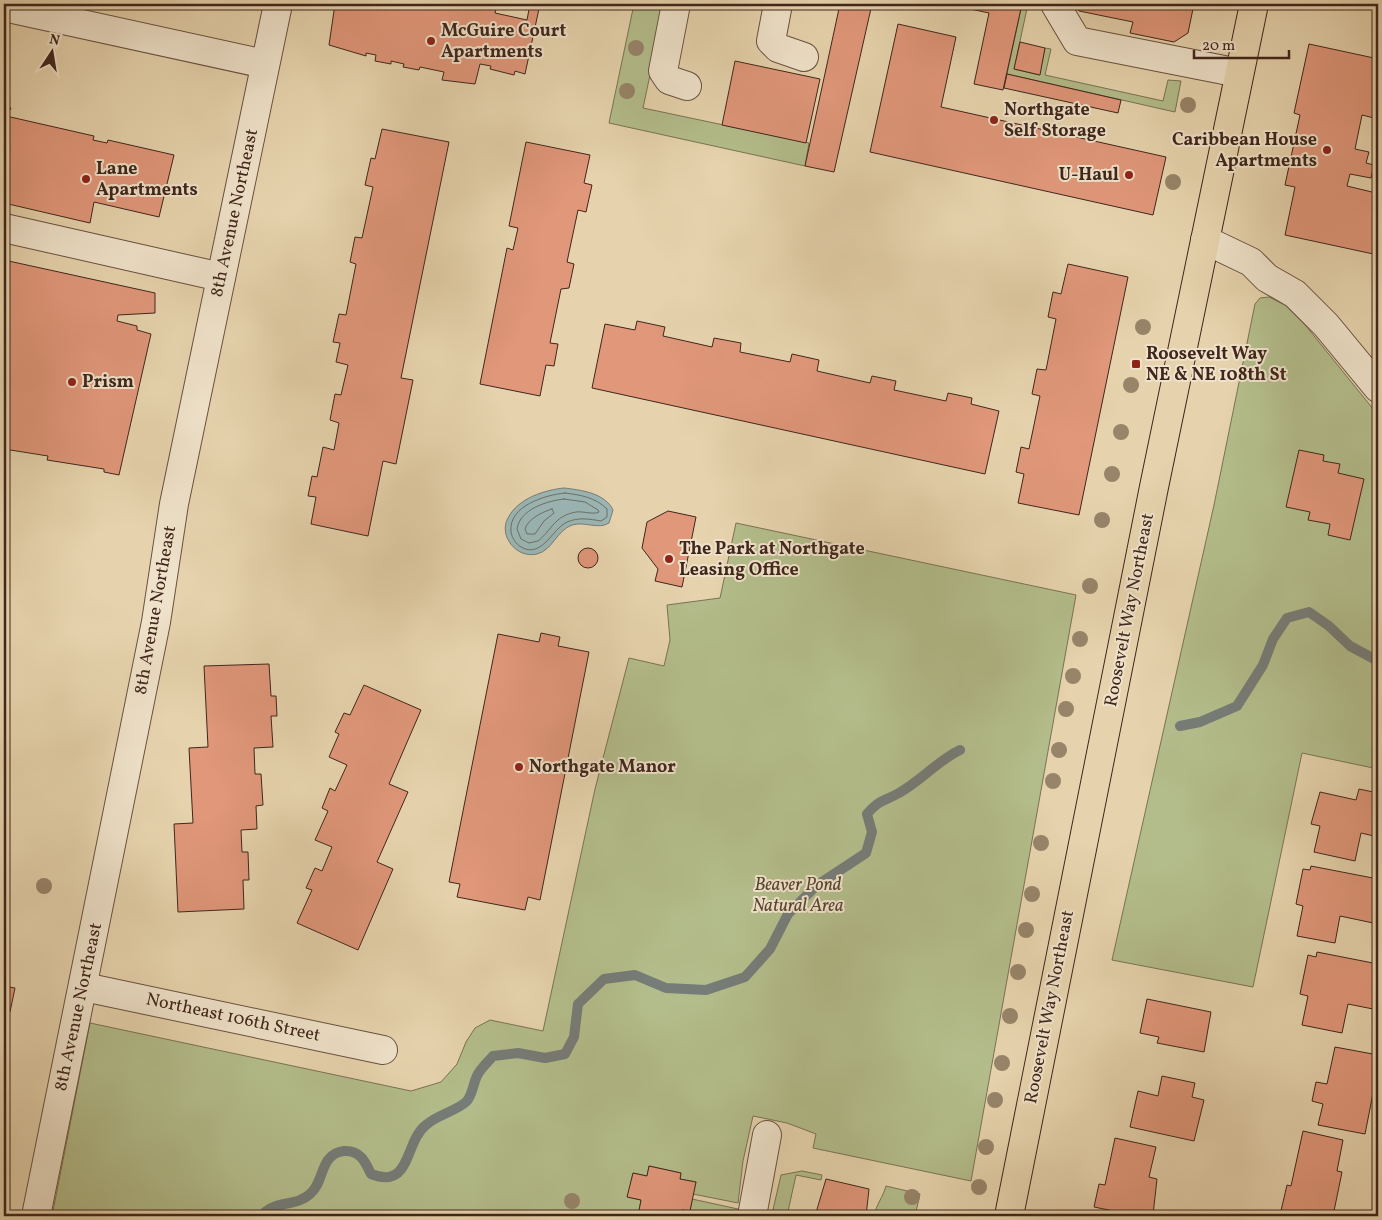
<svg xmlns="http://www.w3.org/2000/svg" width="1382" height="1220" viewBox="0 0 1382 1220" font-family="Vollkorn,serif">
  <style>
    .green { fill: #b3bd8b; stroke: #7a7254 }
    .water { fill: #9ab6b4; stroke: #767c77 }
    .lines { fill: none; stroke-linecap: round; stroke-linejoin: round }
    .shore { stroke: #6d6e68; stroke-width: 1 }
    .stream { stroke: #767c77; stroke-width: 10 }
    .building { fill: #e0977a; stroke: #40261c }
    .minor-casing { stroke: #6a5140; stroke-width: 30 }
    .major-casing { stroke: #40261c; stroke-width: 30 }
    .minor { stroke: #efe2ca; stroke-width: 28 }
    .major { stroke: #e6d3ad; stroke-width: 28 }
    .tree { fill: #978469 }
    .poi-dot { fill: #8f2418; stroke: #efe2ca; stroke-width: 2 }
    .labels { text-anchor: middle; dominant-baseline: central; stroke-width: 4; stroke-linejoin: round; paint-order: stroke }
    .poi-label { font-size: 18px; font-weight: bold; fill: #40261c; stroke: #efe2ca; text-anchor: start }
    .street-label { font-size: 18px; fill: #40261c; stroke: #efe2ca }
    .park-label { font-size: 18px; font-style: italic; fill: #574432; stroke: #efe2ca }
  </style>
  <rect width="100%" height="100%" fill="#e6d3ad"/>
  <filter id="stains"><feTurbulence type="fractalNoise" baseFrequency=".004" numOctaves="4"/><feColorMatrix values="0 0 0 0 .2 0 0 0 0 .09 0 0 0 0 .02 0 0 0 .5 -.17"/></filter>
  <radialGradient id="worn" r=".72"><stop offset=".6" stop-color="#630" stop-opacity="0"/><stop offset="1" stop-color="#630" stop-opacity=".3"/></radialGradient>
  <!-- green -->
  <g class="green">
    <polygon points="634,4 665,4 643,108 809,143 805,166 609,123"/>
    <polygon points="1022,4 1028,4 1014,69 1039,75 1045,48 1051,49 1045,75 1163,101 1168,80 1181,81 1175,112 1007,74"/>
    <polygon points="1269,297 1285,305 1306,326 1378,415 1378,769 1302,753 1253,987 1112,960 1214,505 1255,304 1260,298"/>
    <polygon points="736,523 1076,595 971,1181 813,1148 816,1134 787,1123 753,1116 743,1161 738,1203 693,1194 696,1182 680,1179 681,1173 649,1166 647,1176 633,1173 628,1197 641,1200 638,1216 52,1216 90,1023 411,1091 441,1082 457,1064 466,1042 475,1028 490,1020 543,1031 595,789 629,658 664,666 670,640 667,605 720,598"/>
    <polygon points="802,1171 822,1175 821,1180 796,1175 787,1216 775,1216 772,1214 781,1175"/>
    <path d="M886,1186L920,1194L915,1216H874C876,1205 883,1197 886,1186Z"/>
    <polygon points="692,1199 738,1209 737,1216 681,1216 682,1210 690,1211"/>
  </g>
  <!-- water -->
  <path class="water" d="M564,488C581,490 605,493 613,510L609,523C598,530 585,521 572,525C556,531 553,550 537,554C517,559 498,536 508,518C518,498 545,490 564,488Z"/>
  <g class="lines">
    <!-- shore -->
    <g class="shore">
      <path d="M565,493C580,495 595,497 607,509V517L601,521C589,519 579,517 567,522C552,529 542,559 521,547C516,544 512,538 511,532C508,506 545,495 565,493Z"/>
      <path d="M564,499L585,502L598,510L599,512C593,515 584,511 576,512C554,516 552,530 538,541L529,543L521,539L517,529C520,509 547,501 564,499Z"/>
      <path d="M552,509L554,513L544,521L535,534H527L525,529C528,519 542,512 552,509Z"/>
    </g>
    <!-- stream -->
    <g class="stream">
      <polyline points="1180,726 1200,722 1237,706 1263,665 1273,639 1287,618 1309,612 1329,626 1350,646 1378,661"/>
      <path d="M264,1216L265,1212C278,1201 297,1206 310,1194C325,1182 319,1154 344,1151C360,1150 365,1161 371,1174C412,1190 404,1142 426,1125C437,1115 454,1112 466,1102C473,1095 473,1082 478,1074C482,1067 488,1062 493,1056L518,1053L545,1058L565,1054L574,1037L578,1004L604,979L635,975L666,988L706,990L745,977L770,949L788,914L816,886L866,853L872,832L867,814C880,799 883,802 899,793C921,781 937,761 960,750"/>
    </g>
  </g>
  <!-- building -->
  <g class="building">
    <polygon points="335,4 480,4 496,9 495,13 527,20 530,4 540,4 525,74 515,71 514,75 490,69 491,66 480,64 475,84 442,80 444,72 420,67 419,70 403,67 404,64 391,61 391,64 375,61 376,55 366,53 366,56 329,45"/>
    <polygon points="840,4 872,4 834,172 805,166"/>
    <polygon points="947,4 1022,4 1003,90 974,84 989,13"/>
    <polygon points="1074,4 1194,4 1188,33 1174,42 1130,33 1133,22 1079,11"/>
    <polygon points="898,24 956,37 941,107 1166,157 1153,215 870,152"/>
    <polygon points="1020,42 1045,48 1040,75 1014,69"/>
    <polygon points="1309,44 1374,58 1375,55 1378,56 1378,119 1362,115 1355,149 1369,152 1366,163 1374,165 1371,178 1350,174 1347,186 1376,193 1378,184 1378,255 1285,235 1295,187 1285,185 1300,115 1294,113"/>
    <polygon points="735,61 820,79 806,143 722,125"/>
    <polygon points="1007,74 1121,100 1118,113 1004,88"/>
    <polygon points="4,97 11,109 4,113 6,116 94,136 93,140 107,143 108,140 174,155 159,217 94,202 90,223 4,203"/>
    <polygon points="382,129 449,142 401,378 413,380 396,464 383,461 368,536 311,524 316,497 308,496 312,476 317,477 323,447 334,450 339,423 330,420 335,394 341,395 348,365 336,362 340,343 333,342 339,314 346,315 356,264 350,262 355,237 362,238 373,187 365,185 371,158 375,159"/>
    <polygon points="526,142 590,155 584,183 592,185 586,212 578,210 567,262 574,264 569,288 561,289 550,343 558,344 554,366 546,365 540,396 480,384 507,248 513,250 518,228 509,226"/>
    <polygon points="4,260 155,293 155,313 118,315 117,321 137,326 137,330 151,334 119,475 104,472 104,469 47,460 48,456 4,449"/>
    <polygon points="1068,264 1128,277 1079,515 1018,503 1024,474 1016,472 1021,447 1029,449 1040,396 1032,394 1037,369 1046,370 1056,319 1048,317 1053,292 1061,294"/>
    <polygon points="637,321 665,327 663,336 712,347 714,338 741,343 740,352 790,362 792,354 819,360 817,371 870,383 872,376 896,381 894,390 946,401 948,393 972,398 971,404 999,411 985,474 592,388 605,324 635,330"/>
    <polygon points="1299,450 1324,455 1323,461 1340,464 1338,473 1364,479 1350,540 1328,535 1330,524 1308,520 1310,512 1286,507"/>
    <polygon points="668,511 696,517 682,587 655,581 658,569 642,548 647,522"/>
    <circle cx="588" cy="558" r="10"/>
    <polygon points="541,633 560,637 558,646 589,652 540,900 528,897 525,910 457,897 460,884 449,882 498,634 539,642"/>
    <polygon points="269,664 271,696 276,696 277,716 271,716 273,747 254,748 255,774 261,774 263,805 256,806 257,829 241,830 242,852 248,852 249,880 243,880 244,909 178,912 174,824 193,823 189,748 208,747 204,666"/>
    <polygon points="364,685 421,710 389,784 408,792 377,862 393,869 358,950 297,923 312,890 306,888 315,868 322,871 332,847 315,840 328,811 322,808 330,788 335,791 347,765 329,757 339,734 335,732 344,713 350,715"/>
    <polygon points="1359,789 1378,793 1378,837 1361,833 1355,861 1314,852 1320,826 1311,824 1320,792 1356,800"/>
    <polygon points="1311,866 1378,879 1378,924 1340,916 1335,943 1297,936 1303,906 1296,904 1303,869 1310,870"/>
    <polygon points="1317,952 1378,964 1378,1010 1348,1004 1342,1033 1302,1025 1308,996 1300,994 1308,955 1316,957"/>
    <polygon points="4,986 15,988 10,1012 4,1012"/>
    <polygon points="1147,999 1211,1012 1204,1052 1157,1043 1159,1037 1140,1033"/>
    <polygon points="1335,1047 1378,1055 1378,1068 1365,1134 1318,1125 1323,1104 1312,1101 1316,1082 1327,1084"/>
    <polygon points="1162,1076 1195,1083 1192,1097 1204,1100 1194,1141 1130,1127 1138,1091 1158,1096"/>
    <polygon points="1303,1131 1343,1140 1337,1171 1342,1172 1333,1216 1280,1215 1287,1185 1291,1186"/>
    <polygon points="1115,1138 1156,1147 1149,1177 1157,1179 1153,1215 1141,1212 1138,1216 1094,1207 1099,1184 1105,1185"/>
    <polygon points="649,1166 681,1173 680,1179 696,1182 690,1211 682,1210 681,1216 638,1216 641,1200 627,1197 633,1173 647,1176"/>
    <polygon points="826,1179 869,1189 866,1216 815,1216"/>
  </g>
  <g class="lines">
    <!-- minor casing -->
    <g class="minor-casing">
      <g id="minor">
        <polyline points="676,4 663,71 669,80 687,86"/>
        <polyline points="778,4 771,41 778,48 804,57"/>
        <polyline points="1055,4 1077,41 1239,73"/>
        <polyline points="4,7 265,64"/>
        <polyline points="4,228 221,277"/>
        <polyline points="1205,240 1251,262 1267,278 1295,294 1326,325 1378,388"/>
        <polyline points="84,987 383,1050"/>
        <polyline points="36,1216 156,622 174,504 278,4"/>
        <polyline points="752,1216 767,1135"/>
      </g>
    </g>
    <!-- major casing -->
    <g class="major-casing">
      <polyline id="major" points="1009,1216 1154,487 1254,4"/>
    </g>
    <!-- minor -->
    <use href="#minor" class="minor"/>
    <!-- major -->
    <use href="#major" class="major"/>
  </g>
  <!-- trees -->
  <g class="tree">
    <circle cx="636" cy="48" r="8"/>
    <circle cx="627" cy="91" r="8"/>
    <circle cx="1188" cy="105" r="8"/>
    <circle cx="1173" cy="182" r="8"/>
    <circle cx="1143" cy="327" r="8"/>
    <circle cx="1131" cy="385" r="8"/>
    <circle cx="1121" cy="432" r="8"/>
    <circle cx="1112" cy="474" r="8"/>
    <circle cx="1102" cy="520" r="8"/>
    <circle cx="1090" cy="586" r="8"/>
    <circle cx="1080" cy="639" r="8"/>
    <circle cx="1073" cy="676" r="8"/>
    <circle cx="1066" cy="709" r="8"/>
    <circle cx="1059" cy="750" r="8"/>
    <circle cx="1053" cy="781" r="8"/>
    <circle cx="1041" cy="843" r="8"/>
    <circle cx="44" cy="886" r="8"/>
    <circle cx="1032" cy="894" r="8"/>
    <circle cx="1026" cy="930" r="8"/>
    <circle cx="1018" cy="972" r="8"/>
    <circle cx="1010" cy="1016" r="8"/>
    <circle cx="1002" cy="1063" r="8"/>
    <circle cx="995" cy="1100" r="8"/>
    <circle cx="986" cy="1147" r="8"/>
    <circle cx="979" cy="1187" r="8"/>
    <circle cx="912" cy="1197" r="8"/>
    <circle cx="572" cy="1201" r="8"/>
  </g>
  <!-- markers -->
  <g class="poi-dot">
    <circle cx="431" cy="41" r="5"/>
    <circle cx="994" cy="120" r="5"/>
    <circle cx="1327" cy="150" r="5"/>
    <circle cx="1129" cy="175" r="5"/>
    <circle cx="86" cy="179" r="5"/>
    <rect x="1131" y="359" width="10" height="10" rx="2.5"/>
    <circle cx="72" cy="382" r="5"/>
    <circle cx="669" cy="559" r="5"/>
    <circle cx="519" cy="767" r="5"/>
  </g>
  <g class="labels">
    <!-- poi labels -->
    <g class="poi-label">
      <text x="441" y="31">McGuire Court<tspan x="441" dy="21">Apartments</tspan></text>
      <text x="1004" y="110">Northgate<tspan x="1004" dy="21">Self Storage</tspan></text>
      <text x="1317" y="140" text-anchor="end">Caribbean House<tspan x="1317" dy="21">Apartments</tspan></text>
      <text x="96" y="169">Lane<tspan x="96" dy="21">Apartments</tspan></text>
      <text x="1119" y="175" text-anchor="end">U-Haul</text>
      <text x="1146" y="354">Roosevelt Way<tspan x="1146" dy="21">NE &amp; NE 108th St</tspan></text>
      <text x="82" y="382">Prism</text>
      <text x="679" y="549">The Park at Northgate<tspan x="679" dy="21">Leasing Office</tspan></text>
      <text x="529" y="767">Northgate Manor</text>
    </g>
    <!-- street labels -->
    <g class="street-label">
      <text transform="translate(235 213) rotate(-78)">8th Avenue Northeast</text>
      <text transform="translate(156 610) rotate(-80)">8th Avenue Northeast</text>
      <text transform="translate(1130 610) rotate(-79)">Roosevelt Way Northeast</text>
      <text transform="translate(79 1007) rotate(-78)">8th Avenue Northeast</text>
      <text transform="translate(1050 1007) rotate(-79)">Roosevelt Way Northeast</text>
      <text transform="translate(233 1018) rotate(12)">Northeast 106th Street</text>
    </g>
    <!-- park labels -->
    <g class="park-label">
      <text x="798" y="885">Beaver Pond<tspan x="798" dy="21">Natural Area</tspan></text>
    </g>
  </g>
  <!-- margin -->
  <rect width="1382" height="1220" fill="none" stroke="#e6d3ad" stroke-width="20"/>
  <rect x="5" y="5" width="1372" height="1210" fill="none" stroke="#40261c" stroke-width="2.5"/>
  <rect x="10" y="10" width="1362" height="1200" fill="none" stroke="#40261c"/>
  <!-- north arrow -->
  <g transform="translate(52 52) rotate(12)" stroke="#efe2ca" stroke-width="4" paint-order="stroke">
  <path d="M0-4L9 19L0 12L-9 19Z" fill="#40261c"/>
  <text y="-8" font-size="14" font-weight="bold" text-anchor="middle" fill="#40261c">N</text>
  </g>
  <!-- scale -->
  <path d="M1194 50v8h95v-8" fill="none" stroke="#40261c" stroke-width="2.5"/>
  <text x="1202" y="50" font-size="15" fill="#40261c" stroke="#efe2ca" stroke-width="4" paint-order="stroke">20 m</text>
  <rect width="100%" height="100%" filter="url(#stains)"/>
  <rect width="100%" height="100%" fill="url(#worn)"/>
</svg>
